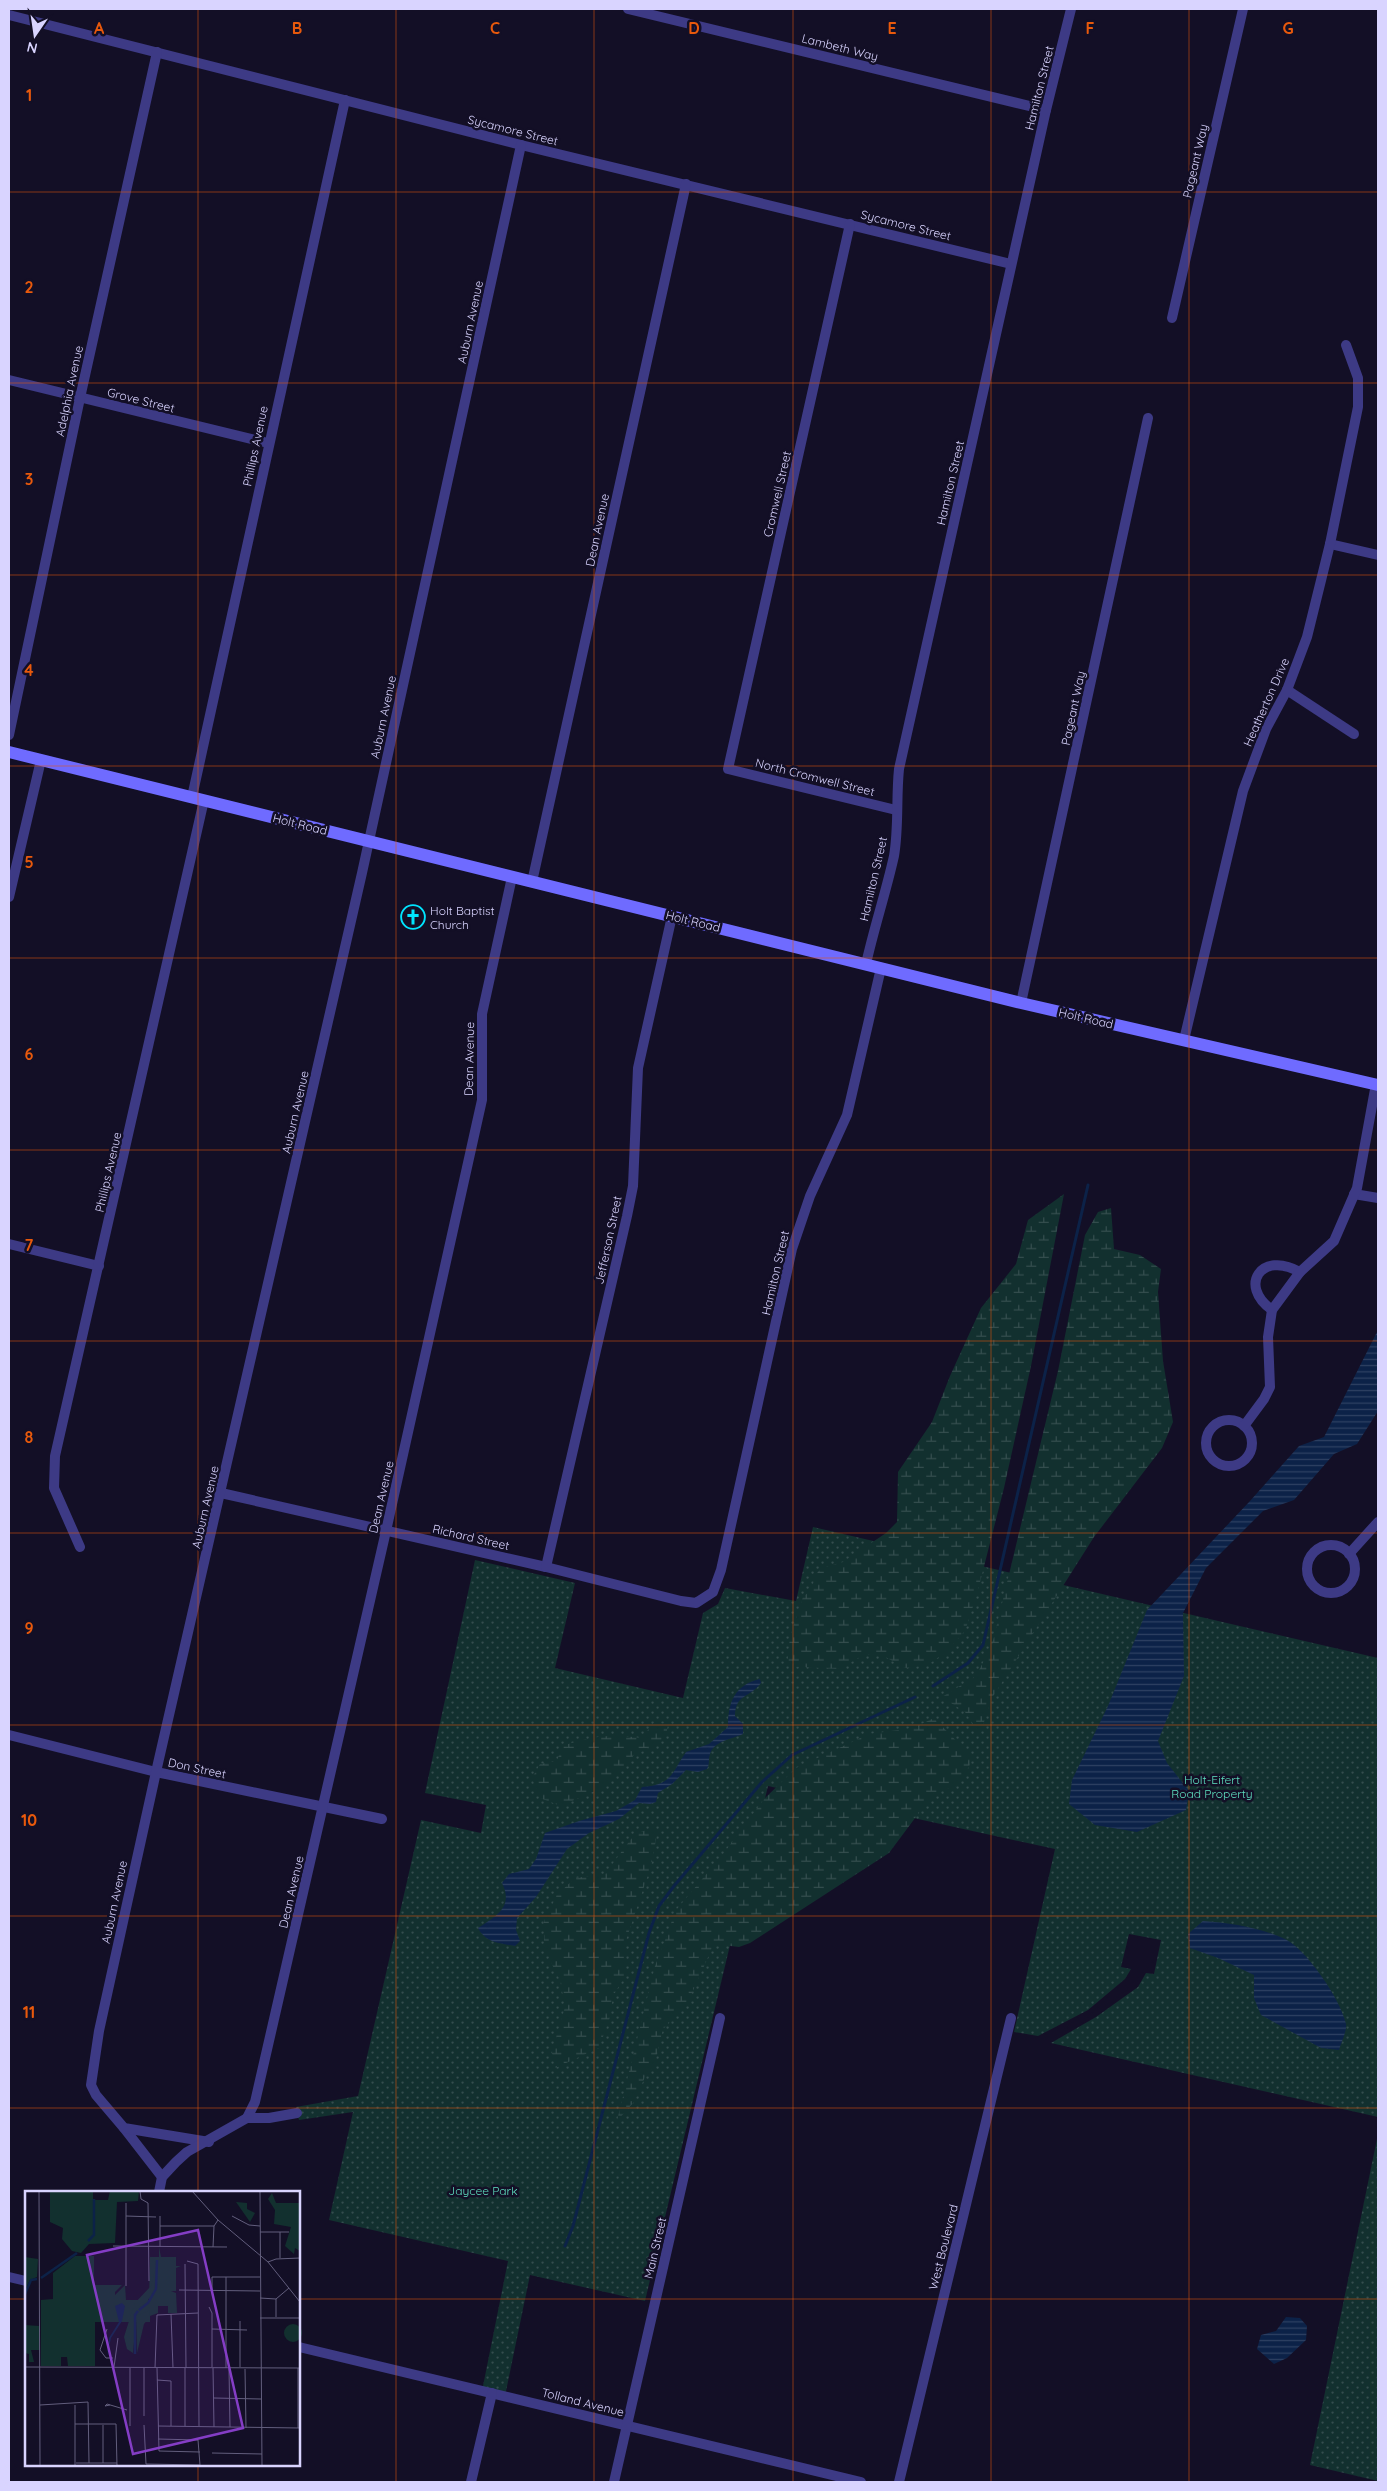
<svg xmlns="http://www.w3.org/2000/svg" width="1387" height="2491" viewBox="0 0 1387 2491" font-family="Quicksand,sans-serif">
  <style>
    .grass { fill: url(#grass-dots) }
    .wetland { fill: url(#wetland-marsh) }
    .water { fill: url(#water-rules) }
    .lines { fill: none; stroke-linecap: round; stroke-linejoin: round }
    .stream { stroke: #0c2248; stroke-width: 3 }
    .minor { stroke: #3d3a85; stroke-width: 10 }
    .secondary { stroke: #6f6bff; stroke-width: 12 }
    .grid { fill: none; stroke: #e8590c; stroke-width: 1; stroke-opacity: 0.55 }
    .labels { text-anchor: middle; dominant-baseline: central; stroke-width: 5; stroke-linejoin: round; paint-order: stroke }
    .street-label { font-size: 12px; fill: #d9d4ff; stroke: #130f26 }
    .poi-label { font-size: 12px; fill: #d9d4ff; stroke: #130f26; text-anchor: start }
    .park-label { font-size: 12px; fill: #5fe0c0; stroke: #130f26 }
    .inset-river { fill: none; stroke: #0c2248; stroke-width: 2.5 }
    .inset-road { fill: none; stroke: #625e7d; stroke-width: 1 }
    .view { fill: #843dc5; fill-opacity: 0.15; stroke: #843dc5; stroke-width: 2.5 }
    .inset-edge { fill: none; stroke: #d9d4ff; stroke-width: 2.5 }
    .grid-label { font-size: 16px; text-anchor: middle; font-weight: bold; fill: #e8590c; stroke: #130f26; stroke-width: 5; stroke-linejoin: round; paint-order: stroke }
  </style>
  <defs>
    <pattern id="grass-dots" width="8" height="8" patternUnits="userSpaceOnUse" patternTransform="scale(1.25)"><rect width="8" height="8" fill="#12302f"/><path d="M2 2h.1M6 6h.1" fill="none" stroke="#344d4e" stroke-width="1.8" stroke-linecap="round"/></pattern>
    <pattern id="wetland-marsh" width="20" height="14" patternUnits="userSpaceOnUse" patternTransform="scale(1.25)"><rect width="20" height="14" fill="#12302f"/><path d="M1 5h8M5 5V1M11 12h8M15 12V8" fill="none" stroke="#344d4e"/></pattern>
    <pattern id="water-rules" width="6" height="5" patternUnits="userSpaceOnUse" patternTransform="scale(1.25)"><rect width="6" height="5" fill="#0c2248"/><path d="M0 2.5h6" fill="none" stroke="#2f4163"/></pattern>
  </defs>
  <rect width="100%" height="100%" fill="#130f26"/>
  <!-- grass -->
  <g class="grass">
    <polygon points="813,1527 1378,1658 1378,2117 1051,2043 1096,2017 1138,1987 1146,1973 1154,1974 1161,1940 1129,1934 1121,1967 1131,1969 1125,1979 1088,2010 1038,2036 1014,2032 1055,1849 768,1786 645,2301 530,2275 505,2396 482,2391 508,2261 329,2220 353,2112 299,2120 296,2107 358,2096 421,1820 481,1833 486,1805 425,1793 475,1560 575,1583 555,1668 683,1698 703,1613 718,1604 725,1588 796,1601"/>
    <polygon points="1378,2134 1378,2481 1310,2465"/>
  </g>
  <!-- wetland -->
  <g class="wetland">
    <polygon points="1064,1194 1031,1366 1004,1488 977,1594 965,1631 945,1653 927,1665 905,1668 880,1654 864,1655 838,1669 787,1666 790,1637 803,1597 812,1589 815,1575 822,1568 843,1562 886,1533 897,1522 898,1472 932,1422 950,1376 981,1308 1016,1264 1028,1220"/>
    <polygon points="1111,1208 1114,1249 1140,1255 1161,1269 1158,1292 1163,1361 1173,1422 1162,1448 1094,1537 992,1698 980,1734 965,1712 942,1697 976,1676 992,1645 1058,1371 1085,1235 1098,1212"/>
    <polygon points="934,1718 972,1757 969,1767 956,1786 933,1794 889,1853 750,1943 739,1947 714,1944 686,2006 663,2029 654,2067 645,2077 634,2102 617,2121 655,1966 677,1909 724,1853 764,1799 796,1768 869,1734 913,1728"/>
    <path d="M654,1723L668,1724L666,1736L656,1745L634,1755L620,1772L599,1789L561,1806L540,1798L532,1778L540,1764L557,1761L562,1746C595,1736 607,1734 641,1738Z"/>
    <polygon points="649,1829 658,1829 651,1866 624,1946 624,1978 613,1996 610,2017 599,2048 555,2068 552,2052 565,2007 560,1980 544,1949 544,1921 557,1895 575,1878 605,1874 634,1835"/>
  </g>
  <!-- water -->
  <g class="water">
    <polygon points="1378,1330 1378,1411 1357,1444 1334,1454 1294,1500 1263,1511 1206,1568 1183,1613 1184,1676 1158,1741 1167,1763 1189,1791 1186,1810 1137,1832 1095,1825 1069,1804 1072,1780 1108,1706 1147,1610 1250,1501 1299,1446 1324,1437"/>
    <path d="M760,1679L761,1683C750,1698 735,1694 735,1716L743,1724V1734C732,1739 714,1741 710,1754C708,1760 710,1764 707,1769L698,1772L686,1770L672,1784L658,1793L656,1802L650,1804L639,1803L619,1819L589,1833L567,1849L536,1897L517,1918L516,1930L520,1941L515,1946C499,1943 486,1943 478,1928C496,1916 514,1907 502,1883L509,1874L529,1869L536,1859L545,1833L579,1821L616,1811L635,1800L642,1787C672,1785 671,1774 686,1752L709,1744L728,1727C728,1703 734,1685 760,1679Z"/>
    <path d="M1203,1921C1231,1923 1258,1927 1285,1939C1307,1950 1341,2000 1346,2024C1347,2031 1341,2043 1339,2050L1321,2048L1261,2015L1254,1998V1975L1218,1958L1190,1948L1188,1934Z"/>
    <polygon points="1286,2317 1300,2318 1307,2326 1306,2340 1287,2358 1274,2364 1257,2349 1261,2335 1276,2331"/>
  </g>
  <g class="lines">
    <!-- stream -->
    <g class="stream">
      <polyline points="933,1686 968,1663 983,1645 1088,1185"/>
      <polyline points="565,2246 573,2226 649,1933 659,1906 674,1886 762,1782 792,1755 915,1697"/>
    </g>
    <!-- minor -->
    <g class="minor">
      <polyline points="628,9 1046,110"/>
      <polyline points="9,15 521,145 1011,264"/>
      <polyline points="850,224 728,769 896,810"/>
      <polyline points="1172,318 1243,9"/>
      <polyline points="9,380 268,443"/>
      <polyline points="1330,544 1378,555"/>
      <polyline points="1287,690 1354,734"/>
      <polyline points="9,735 80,398 157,52"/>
      <polyline points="192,797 345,100"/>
      <polyline points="532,882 686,184"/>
      <polyline points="9,897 41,760"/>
      <path d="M866,964C874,928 886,892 894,856C899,827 896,798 899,769L1046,110L1071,9"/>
      <polyline points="1021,1003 1148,418"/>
      <polyline points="1184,1040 1243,791 1266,729 1287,690 1307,637 1330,544 1358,407 1358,378 1346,345"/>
      <polyline points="1354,1194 1378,1198"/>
      <polyline points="9,1244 99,1266"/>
      <path d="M1272,1310C1238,1286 1261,1250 1300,1272"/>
      <circle cx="1229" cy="1443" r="23"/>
      <polyline points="1244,1426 1264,1399 1270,1387 1268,1337 1272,1310 1300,1272 1334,1241 1357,1188 1376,1084"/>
      <polyline points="221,1493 546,1567 681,1601 696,1603 713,1592 721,1570 792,1249 810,1196 847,1115 881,968"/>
      <circle cx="1331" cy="1569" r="24"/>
      <polyline points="80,1547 54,1488 55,1456 204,800"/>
      <polyline points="1349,1554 1378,1522"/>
      <polyline points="546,1567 627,1216 633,1186 638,1068 672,916"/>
      <polyline points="9,1735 156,1772 382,1819"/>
      <polyline points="247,2118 255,2102 386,1531 482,1100 482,1014 512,877"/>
      <polyline points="124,2128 162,2177"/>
      <polyline points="209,2142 124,2128 96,2095 91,2085 99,2031 156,1772 362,873 521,145"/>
      <polyline points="159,2192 162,2177 176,2162 187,2152 247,2118 269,2118 297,2113"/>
      <polyline points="9,2277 26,2281"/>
      <polyline points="299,2347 861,2482"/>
      <polyline points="471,2482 492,2393"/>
      <polyline points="614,2482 720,2018"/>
      <polyline points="899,2482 1011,2018"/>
    </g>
    <!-- secondary -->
    <polyline class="secondary" points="9,752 1021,1003 1378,1085"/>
  </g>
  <!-- grid -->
  <path class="grid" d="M198,9V2192M396,9V2482M594,9V2482M793,9V2482M991,9V2482M1189,9V2482M9,192H1378M9,383H1378M9,575H1378M9,766H1378M9,958H1378M9,1150H1378M9,1341H1378M9,1533H1378M9,1725H1378M9,1916H1378M9,2108H1378M9,2299H26M299,2299H1378M198,2465V2482"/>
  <!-- icons -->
  <defs>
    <g id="church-ring" transform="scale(1.25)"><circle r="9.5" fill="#130f26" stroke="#00e5ff" stroke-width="1.5"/><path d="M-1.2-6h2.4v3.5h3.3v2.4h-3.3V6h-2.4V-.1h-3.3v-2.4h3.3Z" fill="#00e5ff"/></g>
  </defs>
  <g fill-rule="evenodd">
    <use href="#church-ring" x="413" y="917"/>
  </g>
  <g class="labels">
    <!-- street labels -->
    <g class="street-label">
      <text transform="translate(840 47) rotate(14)">Lambeth Way</text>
      <text transform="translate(1039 88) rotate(-76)">Hamilton Street</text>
      <text transform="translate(513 130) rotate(14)">Sycamore Street</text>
      <text transform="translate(1195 161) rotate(-77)">Pageant Way</text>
      <text transform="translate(906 225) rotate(14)">Sycamore Street</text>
      <text transform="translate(470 322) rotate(-78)">Auburn Avenue</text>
      <text transform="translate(69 391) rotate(-78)">Adelphia Avenue</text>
      <text transform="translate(141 400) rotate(14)">Grove Street</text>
      <text transform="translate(255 446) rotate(-78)">Phillips Avenue</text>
      <text transform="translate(950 483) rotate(-77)">Hamilton Street</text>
      <text transform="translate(777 494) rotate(-77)">Cromwell Street</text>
      <text transform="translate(597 530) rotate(-78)">Dean Avenue</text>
      <text transform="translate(1266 702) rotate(-66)">Heatherton Drive</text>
      <text transform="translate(1073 708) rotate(-78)">Pageant Way</text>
      <text transform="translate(383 717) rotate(-78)">Auburn Avenue</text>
      <text transform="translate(815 777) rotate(14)">North Cromwell Street</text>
      <text transform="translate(300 824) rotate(14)">Holt Road</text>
      <text transform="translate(873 879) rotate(-77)">Hamilton Street</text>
      <text transform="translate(693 921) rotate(14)">Holt Road</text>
      <text transform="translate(1086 1018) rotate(13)">Holt Road</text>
      <text transform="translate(469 1059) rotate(-89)">Dean Avenue</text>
      <text transform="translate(295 1112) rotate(-77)">Auburn Avenue</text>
      <text transform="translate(108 1172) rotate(-77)">Phillips Avenue</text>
      <text transform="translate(608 1240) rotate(-78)">Jefferson Street</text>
      <text transform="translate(775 1273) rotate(-77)">Hamilton Street</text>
      <text transform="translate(381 1497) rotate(-77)">Dean Avenue</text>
      <text transform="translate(205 1507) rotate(-77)">Auburn Avenue</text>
      <text transform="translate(471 1537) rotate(13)">Richard Street</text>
      <text transform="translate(197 1768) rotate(12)">Don Street</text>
      <text transform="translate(291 1892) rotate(-77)">Dean Avenue</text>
      <text transform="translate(114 1902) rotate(-78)">Auburn Avenue</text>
      <text transform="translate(943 2247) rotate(-76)">West Boulevard</text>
      <text transform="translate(655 2248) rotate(-77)">Main Street</text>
      <text transform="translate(583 2402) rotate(14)">Tolland Avenue</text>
    </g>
    <!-- poi labels -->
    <g class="poi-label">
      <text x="430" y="910">Holt Baptist<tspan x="430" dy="14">Church</tspan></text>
    </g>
    <!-- park labels -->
    <g class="park-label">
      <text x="1212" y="1779">Holt-Eifert<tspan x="1212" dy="14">Road Property</tspan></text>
      <text x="483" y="2190">Jaycee Park</text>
    </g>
  </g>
  <!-- overview -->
  <g transform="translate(25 2191)">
    <rect width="275" height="275" fill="#130f26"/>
    <path d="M134,56L136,66H151V75H156L151,77V100H146L151,102L152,122H143V115H133V122L125,125V131H70V175H43L42,166H36V175H16V109L28,108V82L50,65H69V94H97L90,101V104L100,94L101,109H124L125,66H134ZM259 142a9 9 0 1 1 18 0a9 9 0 1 1-18 0Z" fill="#12302f"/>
    <path d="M25,0H68V9H83L85,0H114L113,10L92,11L90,52L64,53L56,62L47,60L37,48L38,37L25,31ZM247,2L251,12H275V60L270,57L269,63L260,55L266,36L249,33L250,19L243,8ZM211,11L222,12V18L230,22L225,31ZM0,66L13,68L12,86L5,89L0,99Z" fill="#12302f"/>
    <path d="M130,80L129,98L122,111L112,118L109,113L126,95ZM108,117L112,119L108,162L102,158L99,146ZM125,119L124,127L119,133L112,162L111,125ZM0,134L14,135V159H6L9,171H4V163L0,162Z" fill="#12302f"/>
    <path d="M97,112L100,115L97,130L86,147L82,165L84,147L94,131L90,115Z" fill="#0c2248"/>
    <path class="inset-river" d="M63,50L69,44V8M16,87L52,62M0,103L6,89L12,88M114,119L123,112L131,98L132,69M110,163V124L113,120"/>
    <path class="inset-road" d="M14,0L15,275M115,0L116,8L123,12L124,90M167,0L193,29L243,71L275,111M235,0L237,275M101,25L131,26M207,25L224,34L235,35M135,35H189M235,41H264M255,41V67M88,55L202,56M135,56V25M188,56L189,35L193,29M162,70L173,73L174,235M243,71L251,68L275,67M160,73L161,177M201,86V177M101,95V12M154,99L235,100M187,99V86H235M235,107L251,108L264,97M184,116L187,122V176M146,123L148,177M251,126V108M235,127H275M215,130V176M82,138L75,159L81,167H88M187,138L222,139M0,176L275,177M89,176L93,147M119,177V225M130,177L132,124L173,122M132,177L134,260L175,261M160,177V235M188,177L189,236M204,178L205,236M220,178L221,237M132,189L146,190V235M189,207L236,208M15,214L63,211L64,272M50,214V275M85,214L80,215L82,213L102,219M50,233H91L92,275M78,234V272M119,234L121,273L175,274M105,235V177M133,235L275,237M273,237V177M133,248L173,249L175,274M187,262L237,263M51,272H92"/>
    <path class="view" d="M173,39L218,237L108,263L62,64Z"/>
    <rect width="275" height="275" class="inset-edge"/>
  </g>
  <g class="grid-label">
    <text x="99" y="34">A</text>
    <text x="297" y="34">B</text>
    <text x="495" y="34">C</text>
    <text x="694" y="34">D</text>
    <text x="892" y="34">E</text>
    <text x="1090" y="34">F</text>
    <text x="1288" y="34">G</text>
    <text x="29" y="101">1</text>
    <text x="29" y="293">2</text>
    <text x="29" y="485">3</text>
    <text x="29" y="676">4</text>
    <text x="29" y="868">5</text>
    <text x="29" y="1060">6</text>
    <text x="29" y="1251">7</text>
    <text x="29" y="1443">8</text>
    <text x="29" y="1634">9</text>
    <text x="29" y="1826">10</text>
    <text x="29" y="2018">11</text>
  </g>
  <!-- border -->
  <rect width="1387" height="2491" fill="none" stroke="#d9d4ff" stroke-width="20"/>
  <!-- north arrow -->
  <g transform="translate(35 35) rotate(193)" stroke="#130f26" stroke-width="4" paint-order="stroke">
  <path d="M0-4L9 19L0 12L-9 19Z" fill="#d9d4ff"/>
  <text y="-8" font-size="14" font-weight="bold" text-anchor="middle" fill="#d9d4ff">N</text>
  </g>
</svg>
